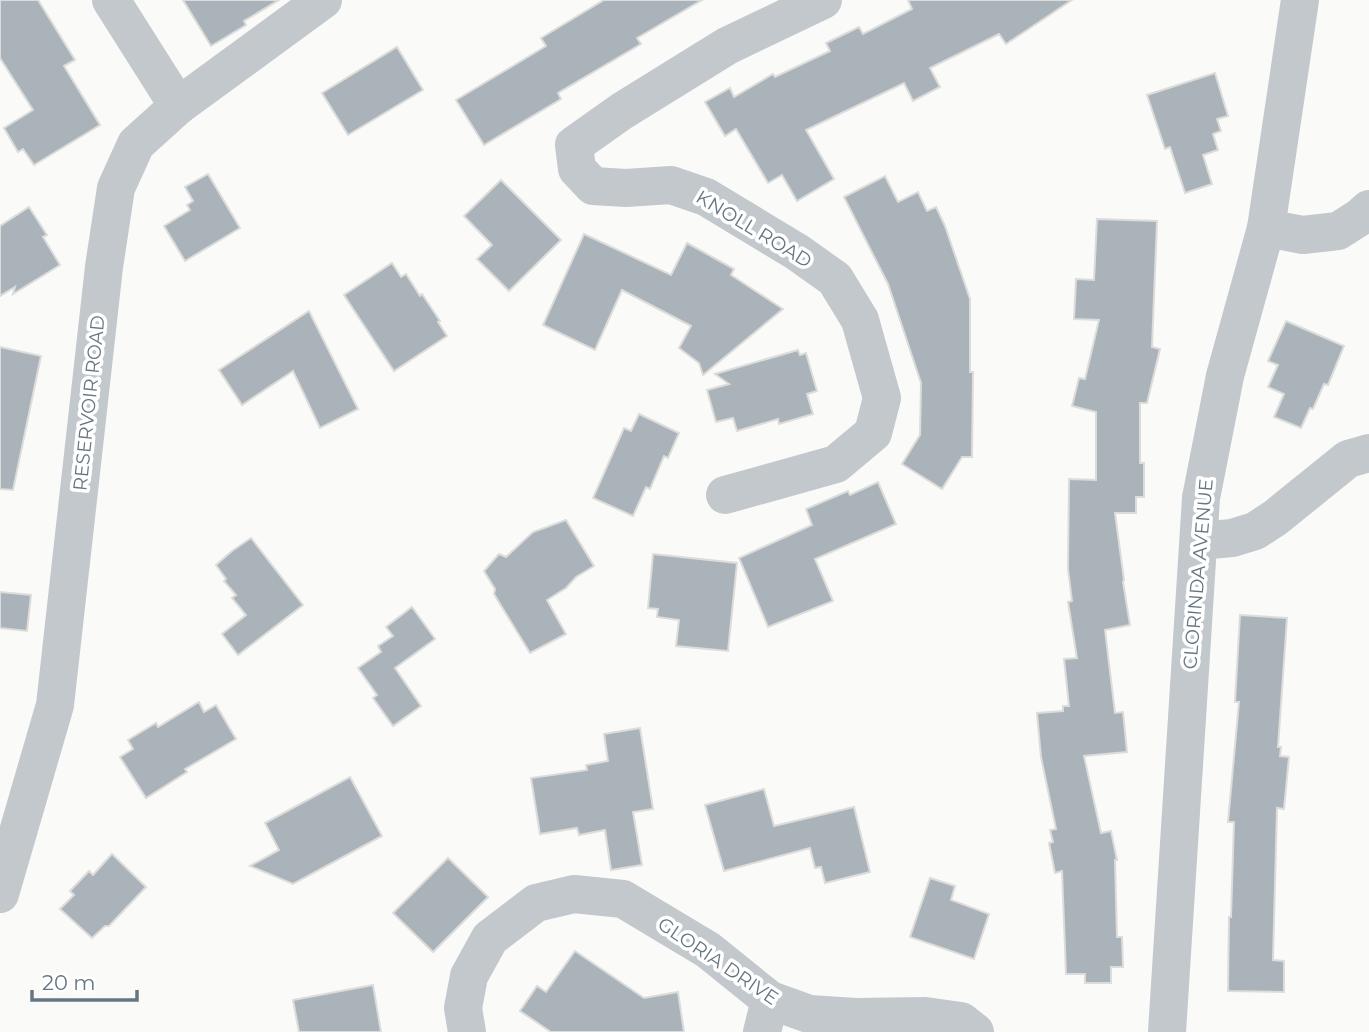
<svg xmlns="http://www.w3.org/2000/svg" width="1369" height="1032" viewBox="0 0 1369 1032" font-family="Montserrat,sans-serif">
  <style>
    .building { fill: #aab3b9; stroke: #dcdcda; stroke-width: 2 }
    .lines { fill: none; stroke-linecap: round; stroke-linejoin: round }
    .minor { stroke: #c3c8cc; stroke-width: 38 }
    .labels { text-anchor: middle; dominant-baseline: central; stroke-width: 7; stroke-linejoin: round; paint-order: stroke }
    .street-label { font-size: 19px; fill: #657683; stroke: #fff }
  </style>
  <rect width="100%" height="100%" fill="#fafaf8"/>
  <!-- building -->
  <g class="building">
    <polygon points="0,0 38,0 75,60 64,66 100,125 34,165 23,149 18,152 4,128 33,110 0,58"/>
    <polygon points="183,0 279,0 244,21 246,25 211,46"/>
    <polygon points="604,0 702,0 637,38 641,44 558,93 561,99 484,145 456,100 546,46 541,38"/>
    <polygon points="908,0 1072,0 1006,44 999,34 930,68 940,87 913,101 904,83 806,130 834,179 797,201 782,175 768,183 736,129 725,136 705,102 730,88 734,97 773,74 775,77 830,51 826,43 859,27 863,34 912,9"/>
    <polygon points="397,47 423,90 348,135 322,93"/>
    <polygon points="1215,73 1228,116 1217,119 1221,131 1213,134 1218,150 1203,155 1212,184 1185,193 1170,147 1165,149 1147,95"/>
    <polygon points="208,174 240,228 185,261 164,226 190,210 187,205 193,201 185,187"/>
    <polygon points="885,176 898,202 918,192 927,211 936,207 945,226 970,299 970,372 973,372 972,457 962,457 942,489 902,464 920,435 921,383 888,284 844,197"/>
    <polygon points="501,180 561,240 509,291 477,259 492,245 464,216"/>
    <polygon points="29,207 47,235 43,237 60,265 13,294 15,287 0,296 0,226"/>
    <polygon points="1097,219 1157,221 1152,347 1160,349 1147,403 1140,403 1140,463 1144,463 1144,497 1136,497 1136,513 1115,513 1124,580 1123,582 1130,625 1105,630 1115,713 1123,712 1127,752 1084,756 1101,833 1111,831 1117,860 1115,860 1117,937 1122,937 1123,967 1111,967 1111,983 1085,983 1085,974 1066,974 1062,871 1055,873 1049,843 1053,842 1050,830 1056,829 1041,757 1037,713 1063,711 1063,706 1069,706 1064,659 1077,658 1068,602 1072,601 1068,569 1069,479 1096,480 1096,412 1072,406 1079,378 1085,379 1099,320 1074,319 1076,279 1094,280"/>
    <polygon points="584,234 671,275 687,243 734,269 731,275 783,309 703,375 699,363 679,348 691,326 622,290 595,350 543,325"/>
    <polygon points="392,263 401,277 406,274 420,296 422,294 440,321 438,322 447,336 394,371 344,295"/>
    <polygon points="309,311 358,409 320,428 293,371 242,405 219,370"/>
    <polygon points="1286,321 1344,346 1328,385 1324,384 1313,409 1310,408 1301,428 1274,417 1284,394 1268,387 1278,365 1268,361"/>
    <polygon points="0,347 41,356 13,490 0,489"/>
    <polygon points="798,350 800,355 806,353 817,391 807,394 813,414 779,424 778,419 737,431 733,418 716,422 707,390 729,384 715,374"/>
    <polygon points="639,414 679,433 668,458 664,456 650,489 646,487 633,516 593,498 624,428 631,431"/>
    <polygon points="878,482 896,524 815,559 833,601 768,627 739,558 812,525 806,509 848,491 850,495"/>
    <polygon points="566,520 594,566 576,577 566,588 547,600 566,634 530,653 494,594 495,589 484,571 499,554 506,557 533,532"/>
    <polygon points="251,538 303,605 238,655 222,634 246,615 232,598 236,595 224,581 226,579 216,565 232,551"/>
    <polygon points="653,554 737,563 728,651 676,646 679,620 657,617 658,609 648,608"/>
    <polygon points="0,592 31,595 27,631 0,628"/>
    <polygon points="412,607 435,639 395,668 421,706 393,726 373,698 377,695 358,668 381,652 378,646 393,636 386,627"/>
    <polygon points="1240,615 1287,618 1278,747 1281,747 1280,756 1289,757 1284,809 1277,808 1273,960 1284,961 1284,992 1228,991 1229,917 1231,917 1234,822 1228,822 1239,702 1235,702"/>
    <polygon points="199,702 204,712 216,705 236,739 185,769 187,772 146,798 120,757 133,749 128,740 156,723 158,727"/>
    <polygon points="640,728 653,809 633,812 642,865 611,870 605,830 579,835 577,828 540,834 531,778 587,770 586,765 608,761 604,734"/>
    <polygon points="350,777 382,836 293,884 250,866 279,850 265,823"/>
    <polygon points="764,789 774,826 854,807 870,872 825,883 821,867 815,868 810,848 724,871 705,805"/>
    <polygon points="112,854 146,887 109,926 105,926 92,938 60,909 74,895 70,891 89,871 93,875"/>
    <polygon points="448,858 488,897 433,952 393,913"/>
    <polygon points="930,878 955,886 951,900 989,914 974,959 910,937"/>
    <polygon points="575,951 644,998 678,992 684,1032 551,1032 520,1011 537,986 546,992"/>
    <polygon points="373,985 381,1032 299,1032 293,1000"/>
  </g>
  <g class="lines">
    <!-- minor -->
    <g class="minor">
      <polyline points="111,0 178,106"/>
      <polyline points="1266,228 1303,235 1338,231 1360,217 1369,209"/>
      <polyline points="725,495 836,464 873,433 882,398 860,320 835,279 797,252 706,197 671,185 626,188 593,186 577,169 574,145 622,111 727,46 823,0"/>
      <polyline points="1199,541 1232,538 1255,531 1275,518 1348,459 1369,453"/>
      <polyline points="0,894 55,705 104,267 116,188 136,144 178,106 323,0"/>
      <polyline points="467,1032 463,1008 469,976 490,938 536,903 574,894 623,899 708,950 770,1000 809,1014 856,1017 925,1016 961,1021 975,1032"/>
      <polyline points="762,1032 770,1000"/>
      <polyline points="1167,1032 1201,498 1225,376 1266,228 1300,0"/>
    </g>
  </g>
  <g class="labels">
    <!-- street labels -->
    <g class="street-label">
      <text transform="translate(754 229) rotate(31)">KNOLL ROAD</text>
      <text transform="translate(89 403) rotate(-84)">RESERVOIR ROAD</text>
      <text transform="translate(1198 574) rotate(-85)">CLORINDA AVENUE</text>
      <text transform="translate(718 961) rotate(34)">GLORIA DRIVE</text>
    </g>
  </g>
  <!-- scale -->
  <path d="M32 990v10h105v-10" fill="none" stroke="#657683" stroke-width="3.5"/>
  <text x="42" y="990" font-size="21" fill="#657683" stroke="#ffffff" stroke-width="5" paint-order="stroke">20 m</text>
</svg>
